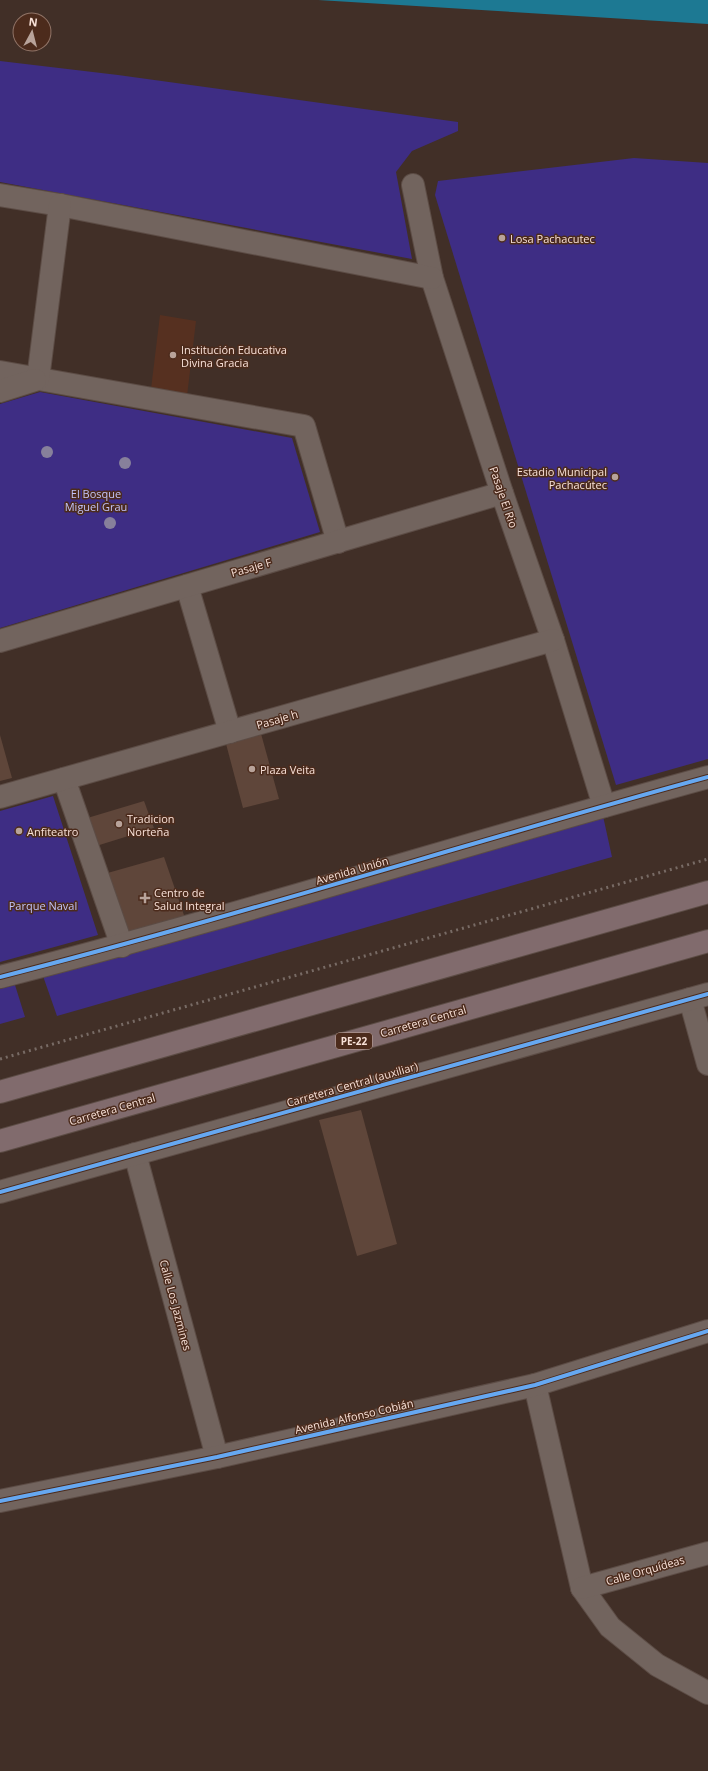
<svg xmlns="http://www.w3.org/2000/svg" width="708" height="1771" viewBox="0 0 708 1771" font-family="'Open Sans',sans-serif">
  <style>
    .built { fill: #563020 }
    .green { fill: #3e2d84 }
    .water { fill: #1d7993 }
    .building { fill: #5f463a }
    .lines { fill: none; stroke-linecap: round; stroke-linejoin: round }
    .minor-casing { stroke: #5c4c45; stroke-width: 24 }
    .highway-casing { stroke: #5c4c45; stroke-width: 24 }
    .minor { stroke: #72645e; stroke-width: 22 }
    .highway { stroke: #816b6d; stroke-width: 22 }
    .rail { stroke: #786b65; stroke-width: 3; stroke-dasharray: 2 4; stroke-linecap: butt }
    .cycleway-casing { stroke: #4c2b1c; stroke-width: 6 }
    .cycleway { stroke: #66a8f1; stroke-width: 4 }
    .tree { fill: #87809b }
    .poi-dot { fill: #b8a39a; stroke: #4c2b1c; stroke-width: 1.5 }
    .labels { text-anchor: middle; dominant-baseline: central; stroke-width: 3; stroke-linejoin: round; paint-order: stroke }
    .shield { fill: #4c2b1c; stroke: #c4aaa0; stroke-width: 1 }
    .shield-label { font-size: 10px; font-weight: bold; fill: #f8e1d8 }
    .poi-label { font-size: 11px; fill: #f8e1d8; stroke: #4c2b1c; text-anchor: start }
    .park-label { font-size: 11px; fill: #c1c2fa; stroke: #4c2b1c }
    .street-label { font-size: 11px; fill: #f8e1d8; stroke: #4c2b1c }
  </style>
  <rect width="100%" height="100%" fill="#412f27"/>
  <!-- built -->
  <polygon class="built" points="160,315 196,321 187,396 151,389"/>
  <!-- green -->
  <g class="green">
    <polygon points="0,61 118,75 458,122 458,131 412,151 396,172 412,259 0,182"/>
    <polygon points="634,158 708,163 708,759 616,785 435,195 438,181"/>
    <polygon points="40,392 292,438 320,532 0,628 0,404"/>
    <polygon points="53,796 98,935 0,962 0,811"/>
    <polygon points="603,816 612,857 57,1016 43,976"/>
    <polygon points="15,985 25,1017 0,1024 0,989"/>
  </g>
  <!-- water -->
  <polygon class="water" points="318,0 708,0 708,24"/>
  <!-- building -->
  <g class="building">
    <polygon points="260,730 279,799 243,808 225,740"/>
    <polygon points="0,735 12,778 0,781"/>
    <polygon points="144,801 154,828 93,847 84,819"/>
    <polygon points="164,857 186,921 125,938 104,874"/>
    <polygon points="361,1110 397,1244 357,1256 319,1120"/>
  </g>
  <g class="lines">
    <!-- minor casing -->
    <g class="minor-casing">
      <g id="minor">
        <polyline points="413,185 432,278 502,493 553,640 604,806"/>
        <polyline points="0,195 60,205 432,278"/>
        <polyline points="0,372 304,426 338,542"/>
        <polyline points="38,379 60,205"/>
        <polyline points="0,391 35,380"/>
        <polyline points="187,586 230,732"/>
        <polyline points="0,641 502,493"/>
        <polyline points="64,779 122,946"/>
        <polyline points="0,797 553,640"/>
        <path d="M0,977C238,916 471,842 708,777"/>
        <polyline points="690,999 708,1064"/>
        <polyline points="135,1154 217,1457"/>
        <polyline points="0,1192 708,994"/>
        <polyline points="535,1385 582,1588 610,1627 657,1665 708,1693"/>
        <polyline points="0,1501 217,1457 535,1385 708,1331"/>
        <polyline points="582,1588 708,1553"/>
      </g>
    </g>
    <!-- highway casing -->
    <g class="highway-casing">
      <g id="highway">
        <polyline points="0,1092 708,892"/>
        <polyline points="0,1141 708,941"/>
      </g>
    </g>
    <!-- minor -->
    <use href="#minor" class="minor"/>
    <!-- highway -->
    <use href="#highway" class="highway"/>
    <!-- rail -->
    <polyline class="rail" points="0,1059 708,859"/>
    <!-- cycleway casing -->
    <g class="cycleway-casing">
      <g id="cycleway">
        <path d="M0,977C238,916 471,842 708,777"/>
        <polyline points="0,1192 708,994"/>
        <polyline points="0,1501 217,1457 535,1385 708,1331"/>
      </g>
    </g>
    <!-- cycleway -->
    <use href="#cycleway" class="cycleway"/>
  </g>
  <!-- trees -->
  <g class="tree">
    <circle cx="47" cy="452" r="6"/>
    <circle cx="125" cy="463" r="6"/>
    <circle cx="110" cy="523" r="6"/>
  </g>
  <!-- markers -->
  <g class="poi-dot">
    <circle cx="502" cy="238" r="4"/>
    <circle cx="173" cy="355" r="4"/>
    <circle cx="615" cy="477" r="4"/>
    <circle cx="252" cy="769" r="4"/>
    <circle cx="119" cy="824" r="4"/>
    <circle cx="19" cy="831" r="4"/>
    <path d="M143 892h4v4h4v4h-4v4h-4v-4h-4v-4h4z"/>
  </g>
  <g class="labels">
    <!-- shield labels -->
    <rect class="shield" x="336" y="1033" width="36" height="16" rx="3"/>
    <g class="shield-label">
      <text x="354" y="1041">PE-22</text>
    </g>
    <!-- poi labels -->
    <g class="poi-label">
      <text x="510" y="238">Losa Pachacutec</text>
      <text x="181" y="349">Institución Educativa<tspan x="181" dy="13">Divina Gracia</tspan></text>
      <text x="607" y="471" text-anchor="end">Estadio Municipal<tspan x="607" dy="13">Pachacútec</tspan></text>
      <text x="260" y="769">Plaza Veita</text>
      <text x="127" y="818">Tradicion<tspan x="127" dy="13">Norteña</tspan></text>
      <text x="27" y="831">Anfiteatro</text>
      <text x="154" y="892">Centro de<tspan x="154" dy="13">Salud Integral</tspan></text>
    </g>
    <!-- park labels -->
    <g class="park-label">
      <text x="96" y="493">El Bosque<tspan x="96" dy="13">Miguel Grau</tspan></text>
      <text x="43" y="905">Parque Naval</text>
    </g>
    <!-- street labels -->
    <g class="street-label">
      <text transform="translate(504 497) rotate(71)">Pasaje El Rio</text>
      <text transform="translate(251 567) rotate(-16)">Pasaje F</text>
      <text transform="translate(277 719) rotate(-16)">Pasaje h</text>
      <text transform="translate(352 870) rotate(-16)">Avenida Unión</text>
      <text transform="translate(423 1021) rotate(-16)">Carretera Central</text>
      <text transform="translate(352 1084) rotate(-16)">Carretera Central (auxiliar)</text>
      <text transform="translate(112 1109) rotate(-16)">Carretera Central</text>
      <text transform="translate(176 1305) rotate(75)">Calle Los Jazmines</text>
      <text transform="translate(354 1416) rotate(-13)">Avenida Alfonso Cobián</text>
      <text transform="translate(645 1570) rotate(-16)">Calle Orquídeas</text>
    </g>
  </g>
  <!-- north arrow -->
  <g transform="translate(32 32) rotate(7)"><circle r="19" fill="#4c2b1c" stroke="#917467"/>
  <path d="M0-3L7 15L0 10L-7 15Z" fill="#b8a39a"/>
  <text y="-6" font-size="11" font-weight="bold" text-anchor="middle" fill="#f8e1d8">N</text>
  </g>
</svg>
